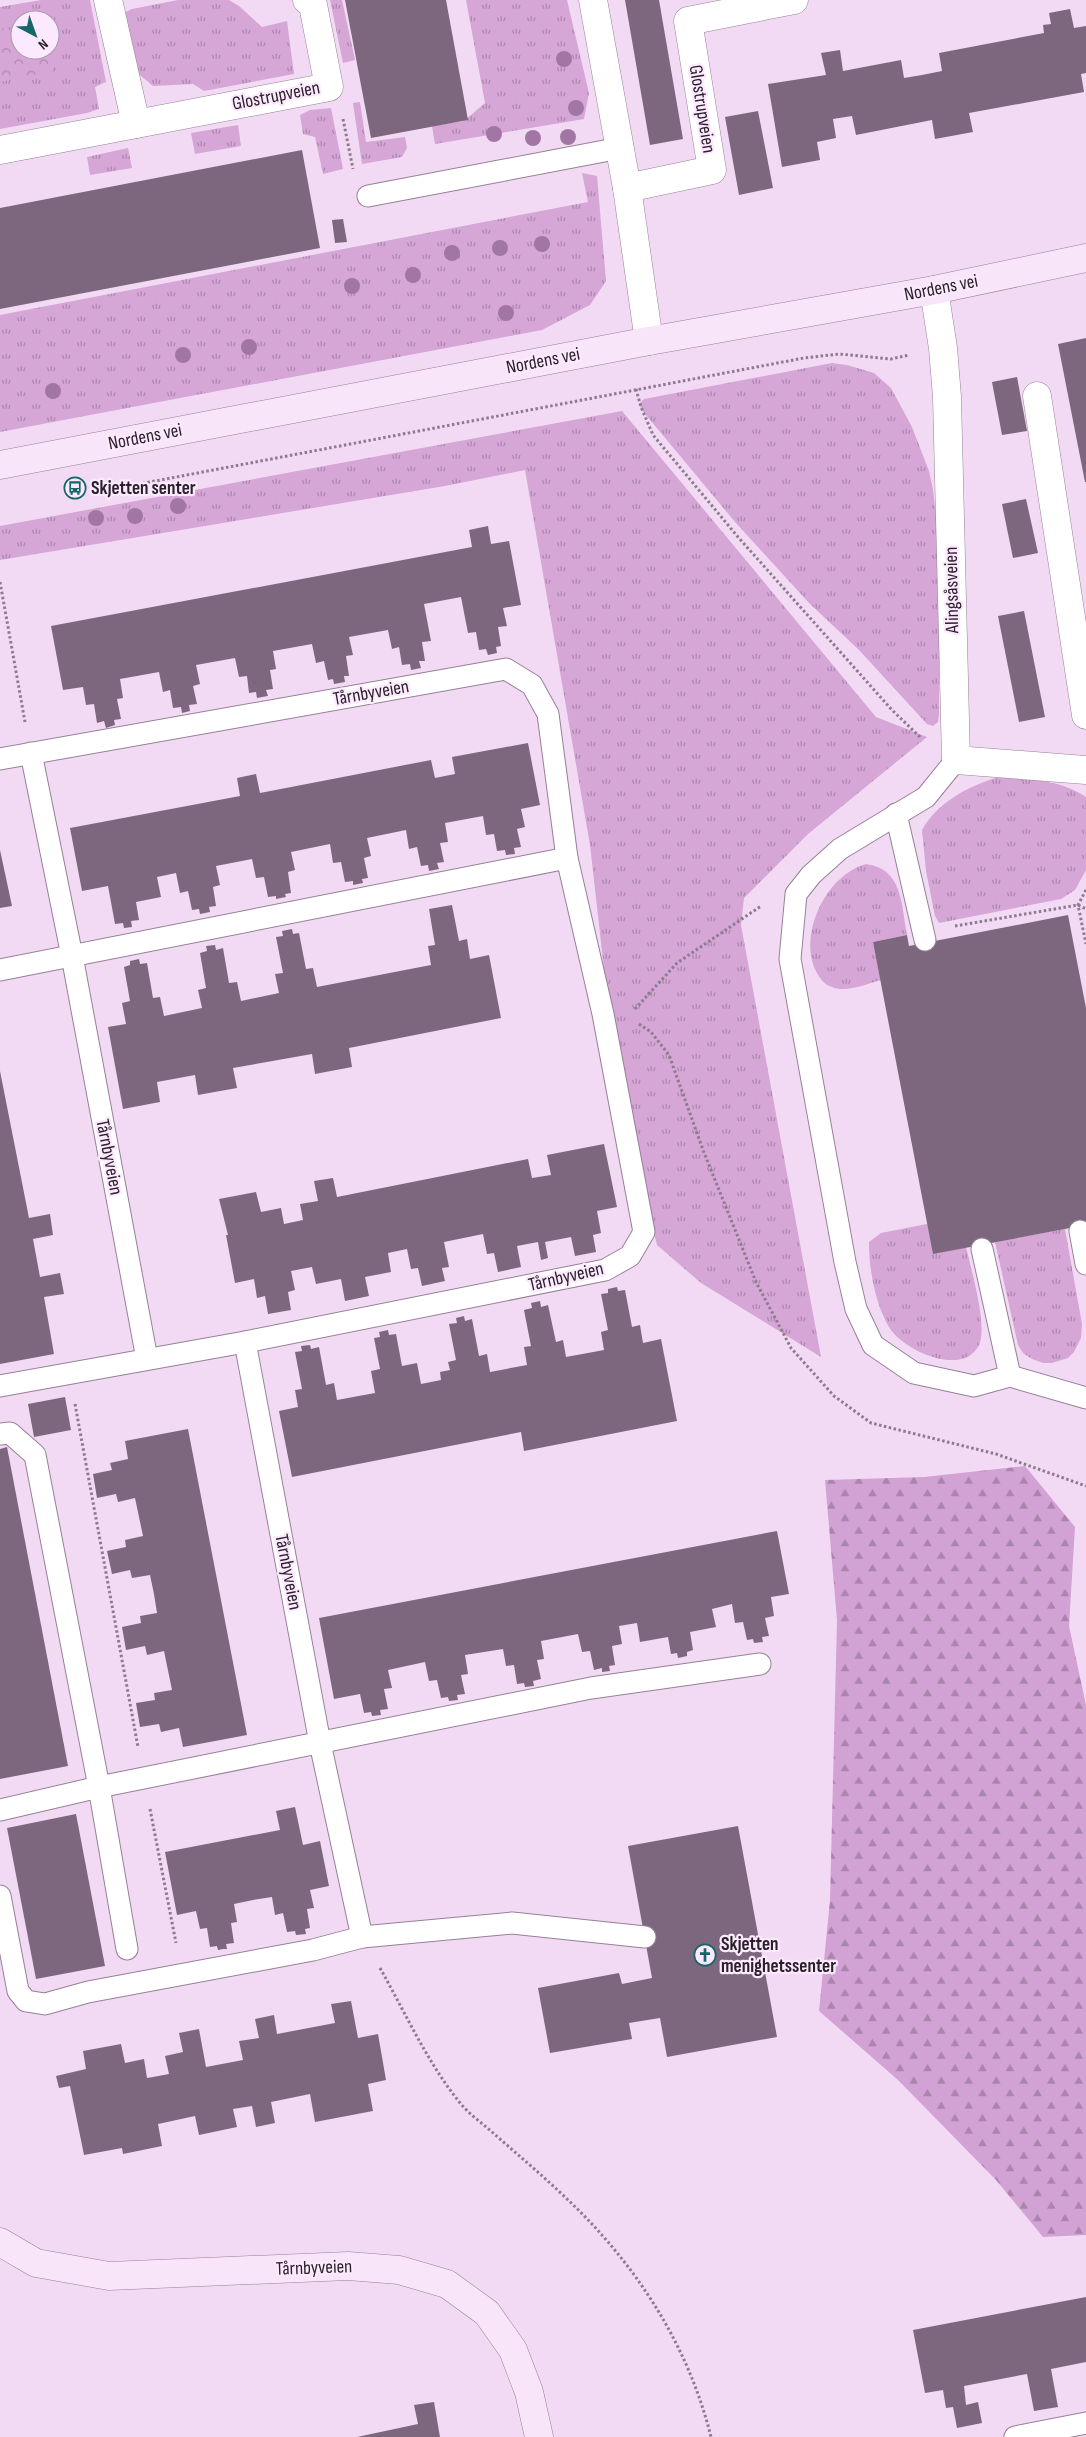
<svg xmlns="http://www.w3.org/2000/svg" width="1086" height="2437" viewBox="0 0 1086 2437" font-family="'Sofia Sans Condensed',sans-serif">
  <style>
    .grass { fill: url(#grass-tufts); fill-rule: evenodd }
    .forest { fill: url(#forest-firs) }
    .park { fill: url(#park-crowns) }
    .building { fill: #7d677e }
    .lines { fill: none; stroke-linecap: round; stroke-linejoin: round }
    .lane-casing { stroke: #968097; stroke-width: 23 }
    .street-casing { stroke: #968097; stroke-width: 29 }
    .secondary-casing { stroke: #968097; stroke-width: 29 }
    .path { stroke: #8c7b8d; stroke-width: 3; stroke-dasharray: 2.5 2.5; stroke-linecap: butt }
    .lane { stroke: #fff; stroke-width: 21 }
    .street { stroke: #fff; stroke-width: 28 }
    .secondary { stroke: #f8e5f9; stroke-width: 28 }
    .tree { fill: #a276a4 }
    .labels { text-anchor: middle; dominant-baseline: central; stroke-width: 4.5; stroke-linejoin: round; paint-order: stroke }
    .street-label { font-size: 19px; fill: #2a212b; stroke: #fde9fe }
    .poi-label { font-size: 19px; font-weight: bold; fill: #2a212b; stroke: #fde9fe; text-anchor: start }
  </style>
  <defs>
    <pattern id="grass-tufts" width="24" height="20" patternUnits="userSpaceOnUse" patternTransform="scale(1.25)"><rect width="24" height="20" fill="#d5a6d6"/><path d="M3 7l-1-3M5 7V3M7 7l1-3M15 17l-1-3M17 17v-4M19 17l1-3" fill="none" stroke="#ad87ae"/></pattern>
    <pattern id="forest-firs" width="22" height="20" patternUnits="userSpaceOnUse" patternTransform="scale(1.25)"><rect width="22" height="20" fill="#d3a2d5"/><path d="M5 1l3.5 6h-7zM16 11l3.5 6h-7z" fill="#ab84ad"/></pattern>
    <pattern id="park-crowns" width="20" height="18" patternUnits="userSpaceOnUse" patternTransform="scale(1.25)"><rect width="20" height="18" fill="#d5a6d6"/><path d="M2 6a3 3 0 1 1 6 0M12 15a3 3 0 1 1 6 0" fill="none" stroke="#ad87ae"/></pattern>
  </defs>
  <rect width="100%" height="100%" fill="#f3daf4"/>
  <!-- grass -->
  <g class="grass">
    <path d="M41,0H90L106,82L95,87L99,109L87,113L0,129V7ZM20,20H50V50H20Z"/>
    <polygon points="178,0 229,0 239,6 262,27 287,21 294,74 204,91 193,84 153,86 134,70 121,14 132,9"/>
    <polygon points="330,0 342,0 355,60 343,63"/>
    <polygon points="466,0 567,0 589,93 584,119 435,144 432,126 464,121 485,103"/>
    <polygon points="360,102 366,142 405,137 407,148 402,157 362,164 353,103"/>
    <polygon points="331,108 343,169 323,174 315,137 303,134 300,115 310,110"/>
    <polygon points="238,125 241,146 195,154 191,133"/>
    <polygon points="128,148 132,168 90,175 87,157"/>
    <polygon points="582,173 597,176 606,281 590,305 542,330 0,432 0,315 588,202"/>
    <polygon points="832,363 847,365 874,373 891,388 912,427 929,471 933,489 939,543 939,715 938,722 933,726 927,724 859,650 809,603 735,522 641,409 640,403 644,399"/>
    <polygon points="622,411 876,717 927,737 808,834 744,898 741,925 821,1357 701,1283 657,1245 618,1093 590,845 525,470 445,486 0,560 0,526"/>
    <path d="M996,778C1027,779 1060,779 1086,797V870L1075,890L1061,899L939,923L935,916L926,871L922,830C937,803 968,786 996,778Z"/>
    <path d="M866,864C903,869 901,904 907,935L873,942L881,980C866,984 846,993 832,987C825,985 819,978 816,971C798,934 826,875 866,864Z"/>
    <path d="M927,1224L966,1247C971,1269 988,1326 979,1345C963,1378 902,1350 889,1327C875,1303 869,1270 869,1242L881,1233Z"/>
    <polygon points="1065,1229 1082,1324 1081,1338 1074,1352 1068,1358 1052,1363 1043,1363 1032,1359 1023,1353 1018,1345 995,1242"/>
  </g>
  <!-- forest -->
  <polygon class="forest" points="1025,1466 1075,1527 1069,1626 1086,1705 1086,2235 1043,2237 996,2180 898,2080 819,2011 830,1900 837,1620 825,1480 924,1477"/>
  <!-- park -->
  <polygon class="park" points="20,25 20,50 49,50 53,71 0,82 0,29"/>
  <!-- building -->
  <g class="building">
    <polygon points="345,0 446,0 468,120 371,138"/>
    <polygon points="625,0 659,0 683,139 650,145"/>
    <polygon points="1070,9 1074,28 1086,26 1086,73 1081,74 1084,92 969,113 973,132 935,139 932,120 856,135 852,116 833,119 836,138 817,142 820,160 782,167 768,84 826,75 821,53 840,50 843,71 901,60 904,78 922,75 942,71 939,53 1044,33 1043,25 1051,24 1049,13"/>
    <polygon points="758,111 773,188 739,195 725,117"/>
    <polygon points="302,150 320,248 0,309 0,208"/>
    <polygon points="343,219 347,242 335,243 332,220"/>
    <polygon points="1086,338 1086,482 1085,482 1058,344"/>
    <polygon points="1017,377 1027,431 1002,435 992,382"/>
    <polygon points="1026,499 1038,553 1013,558 1002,504"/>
    <polygon points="488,526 491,544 509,541 521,605 503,608 507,626 498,627 501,646 496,647 497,653 488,655 486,649 479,650 476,632 468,633 461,597 424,604 431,641 422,642 425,661 419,661 421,668 411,670 410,664 402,665 399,647 392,649 388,630 349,637 353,655 346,656 349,676 344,676 345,682 334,684 333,679 328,680 324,661 316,663 312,644 273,651 276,669 270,670 273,689 266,690 268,696 262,697 257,698 256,692 249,693 247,676 239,677 235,658 196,665 200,684 193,686 197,704 189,705 190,711 182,713 181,707 173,708 170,690 163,692 159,672 120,679 123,698 117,699 121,719 114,720 115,725 106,728 104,721 97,723 94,704 86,705 83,687 63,690 51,626 472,547 469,530"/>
    <polygon points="1024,611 1045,717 1019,722 998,616"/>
    <polygon points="528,743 540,805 521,809 525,827 517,829 521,847 514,848 515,854 506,855 505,850 497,851 494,834 486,835 483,816 445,823 448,842 440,843 444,862 437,863 439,869 429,871 428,865 421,866 417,847 409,849 406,830 367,838 371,856 364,858 368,878 362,879 363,883 353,885 353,881 345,882 341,862 333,863 330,844 291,852 295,870 288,872 291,893 285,894 286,897 276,899 276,896 268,897 264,877 256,878 252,859 216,866 220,885 213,887 216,906 209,907 210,912 200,914 199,909 192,910 188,891 180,893 176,873 157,877 161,897 136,902 139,920 131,921 132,927 124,928 123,923 115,924 108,886 82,891 70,828 240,796 237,778 256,774 260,793 431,760 435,778 455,774 452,757"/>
    <polygon points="0,850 12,906 0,908"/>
    <polygon points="452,905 459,941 467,939 470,959 489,955 501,1018 349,1048 352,1067 315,1074 312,1054 233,1068 237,1088 198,1095 195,1075 157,1082 160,1102 123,1109 108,1027 126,1024 122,1003 130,1001 124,967 130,965 130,961 139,959 140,964 147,963 153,998 160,997 164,1016 202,1008 198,990 206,988 200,953 207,951 206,946 215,945 216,950 223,948 229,983 237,982 241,1001 279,993 275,974 283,973 276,937 283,936 282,931 292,929 293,934 299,933 306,969 313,968 317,987 431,965 428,946 435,945 429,909"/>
    <polygon points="1068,915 1086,1008 1086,1225 933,1254 873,942 907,935 909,946"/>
    <polygon points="0,1071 29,1218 50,1214 53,1235 33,1239 40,1277 60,1273 64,1294 44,1297 54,1354 0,1364"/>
    <polygon points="604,1144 617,1207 597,1211 601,1233 593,1235 596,1252 575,1256 571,1237 545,1242 548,1258 541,1260 538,1242 517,1246 521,1267 498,1272 494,1253 487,1254 483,1234 444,1242 449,1267 442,1268 445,1281 422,1286 418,1268 411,1269 407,1249 388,1253 391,1272 365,1277 369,1296 345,1301 341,1279 316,1284 312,1267 291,1271 295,1290 288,1292 291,1310 268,1314 265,1296 257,1298 254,1279 235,1283 226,1235 228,1235 219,1199 256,1192 261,1212 281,1208 284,1224 303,1220 300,1204 318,1201 314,1181 333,1178 337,1197 528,1159 532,1178 551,1175 547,1155"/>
    <polygon points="617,1287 618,1291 625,1290 632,1327 640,1325 643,1343 661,1339 677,1421 524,1451 521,1432 292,1477 279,1411 298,1407 295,1390 302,1389 295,1352 302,1351 301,1346 310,1345 311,1349 319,1347 326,1385 334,1383 337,1400 375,1393 371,1371 380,1369 374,1338 380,1337 379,1332 388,1330 389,1335 396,1334 402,1366 417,1363 421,1384 441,1380 440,1372 450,1370 448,1362 456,1360 449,1324 457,1323 456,1318 464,1316 465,1321 472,1319 479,1356 487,1354 490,1372 527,1365 524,1347 531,1346 524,1310 532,1308 531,1303 540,1301 541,1307 548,1305 556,1342 563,1340 566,1357 604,1350 601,1332 608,1330 601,1294 608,1293 608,1289"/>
    <polygon points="65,1397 71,1430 34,1437 28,1404"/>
    <polygon points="188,1429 247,1735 183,1747 179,1728 161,1732 159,1724 140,1727 136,1703 155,1700 154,1693 172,1690 164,1651 147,1655 145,1646 126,1650 122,1627 141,1623 140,1616 157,1613 154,1594 150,1575 132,1578 130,1570 112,1574 107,1551 126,1547 125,1540 143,1536 135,1498 118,1502 116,1494 97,1498 93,1474 112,1470 110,1463 128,1459 125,1441"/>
    <polygon points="7,1447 68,1766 0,1779 0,1449"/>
    <polygon points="777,1531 789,1594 771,1597 774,1616 765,1618 769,1636 762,1637 763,1642 754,1643 753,1639 747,1640 743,1622 735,1623 732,1604 712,1609 716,1627 690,1632 693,1650 687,1652 687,1656 678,1658 677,1653 671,1654 668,1637 640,1642 637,1623 619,1626 622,1644 612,1646 615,1665 609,1666 610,1671 602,1672 602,1668 594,1670 590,1651 582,1652 578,1634 541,1641 544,1659 537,1660 541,1679 533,1681 534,1686 525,1687 524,1683 517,1684 514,1665 506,1666 503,1649 465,1655 468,1674 461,1675 465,1694 457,1695 458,1700 449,1701 448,1697 441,1698 437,1680 429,1681 425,1662 388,1670 392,1688 384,1689 388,1709 380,1710 381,1715 372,1716 371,1712 364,1713 360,1694 334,1699 319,1618"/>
    <polygon points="295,1807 303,1845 320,1841 329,1886 310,1890 314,1908 307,1909 310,1928 305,1929 306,1934 296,1935 295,1931 287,1932 283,1913 275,1915 272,1897 253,1900 234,1904 237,1922 231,1923 234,1943 226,1944 227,1949 223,1949 218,1950 217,1946 210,1947 207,1928 200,1929 196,1911 177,1915 165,1852 280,1830 276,1811"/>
    <polygon points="76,1814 105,1966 36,1979 7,1828"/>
    <polygon points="738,1826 777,2037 667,2057 660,2018 629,2023 632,2039 550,2053 538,1988 619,1973 622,1984 652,1978 628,1846"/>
    <polygon points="351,2001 358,2038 378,2034 386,2080 368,2084 373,2111 315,2122 310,2094 271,2102 275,2123 256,2127 252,2106 233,2109 237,2127 199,2135 195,2116 158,2124 162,2146 123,2154 122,2148 84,2155 70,2086 59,2088 56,2076 86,2069 83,2051 121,2044 125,2063 144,2059 147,2078 153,2077 169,2074 165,2056 183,2052 179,2033 199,2029 206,2067 243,2060 239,2041 259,2038 255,2019 274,2015 277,2034 335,2023 331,2004"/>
    <polygon points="1086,2297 1086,2362 1051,2369 1058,2407 1034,2411 1027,2374 964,2386 966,2405 978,2402 982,2423 957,2428 953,2407 946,2408 943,2390 925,2393 913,2330"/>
    <polygon points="434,2402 440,2437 357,2437 418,2424 414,2405"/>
  </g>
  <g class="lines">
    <!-- lane casing -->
    <g class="lane-casing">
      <g id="lane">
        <polyline points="368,196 620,148"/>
        <polyline points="31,753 72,956 147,1359"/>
        <polyline points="0,759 506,669 532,685 548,714 567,858 0,970"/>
        <polyline points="956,760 926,797 840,849 811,875 796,894 790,959 845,1262 856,1309 873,1345 914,1373 974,1386 1010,1376 1086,1398"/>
        <polyline points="896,814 925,940"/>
        <polyline points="1080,1231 1086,1264"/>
        <polyline points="982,1249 1010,1376"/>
        <polyline points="245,1342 320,1743 362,1937 512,1923 645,1937"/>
        <polyline points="0,1386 245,1342 605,1270 630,1256 644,1232 603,1014 567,858"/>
        <polyline points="0,1434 10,1433 35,1455 99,1787 127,1949"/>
        <polyline points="0,1810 99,1787 591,1688 760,1664"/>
        <polyline points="0,1896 18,1991 26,2001 45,2004 88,1992 313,1950 362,1937"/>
        <polyline points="1015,2437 1086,2423"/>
      </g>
    </g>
    <!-- street casing -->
    <g class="street-casing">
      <g id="street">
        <polyline points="108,0 136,124 329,87 313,5 307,0"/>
        <polyline points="593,0 627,188 649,341"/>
        <polyline points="0,150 136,124"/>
        <polyline points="627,188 712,170 688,21 794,0"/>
        <polyline points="934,290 943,348 947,397 956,760 1086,770"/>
        <polyline points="1037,396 1086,715"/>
      </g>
    </g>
    <!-- secondary casing -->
    <g class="secondary-casing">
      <g id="secondary">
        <polyline points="0,465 649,341 934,290 1086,258"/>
        <polyline points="0,2242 36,2263 109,2276 348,2266 399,2270 447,2284 487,2313 513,2350 529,2392 539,2437"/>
      </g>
    </g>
    <!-- path -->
    <g class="path">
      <polyline points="343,119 353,169"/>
      <polyline points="636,389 641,407 653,435 738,537 892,710 920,737"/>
      <polyline points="113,489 804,358 839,354 891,359 909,355"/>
      <polyline points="0,582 25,722"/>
      <polyline points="1086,890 1078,905 1086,944"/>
      <polyline points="955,926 1078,905 1086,909"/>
      <polyline points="635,1009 677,963 761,906"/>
      <polyline points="639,1024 651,1032 669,1055 703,1150 756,1282 791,1348 834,1396 871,1423 996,1454 1086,1486"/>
      <polyline points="75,1404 138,1747"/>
      <polyline points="150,1809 176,1943"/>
      <path d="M380,1968C406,2014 428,2064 461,2104C470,2115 482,2123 492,2132C517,2154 542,2175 566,2198C635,2263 688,2344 711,2437"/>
    </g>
    <!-- lane -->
    <use href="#lane" class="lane"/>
    <!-- street -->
    <use href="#street" class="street"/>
    <!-- secondary -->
    <use href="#secondary" class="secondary"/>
  </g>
  <!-- trees -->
  <g class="tree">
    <circle cx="564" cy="59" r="8"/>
    <circle cx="576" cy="108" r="8"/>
    <circle cx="494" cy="134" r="8"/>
    <circle cx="568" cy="137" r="8"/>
    <circle cx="533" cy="138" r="8"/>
    <circle cx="542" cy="244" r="8"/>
    <circle cx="500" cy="248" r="8"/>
    <circle cx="452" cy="253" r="8"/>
    <circle cx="413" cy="275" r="8"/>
    <circle cx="352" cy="286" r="8"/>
    <circle cx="506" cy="313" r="8"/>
    <circle cx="249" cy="347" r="8"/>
    <circle cx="183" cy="355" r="8"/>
    <circle cx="53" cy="391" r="8"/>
    <circle cx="178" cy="506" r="8"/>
    <circle cx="135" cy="516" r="8"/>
    <circle cx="96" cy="518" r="8"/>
  </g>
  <!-- icons -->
  <defs>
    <g id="bus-ring" transform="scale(1.125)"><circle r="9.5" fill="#fde9fe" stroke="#166568" stroke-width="1.5"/><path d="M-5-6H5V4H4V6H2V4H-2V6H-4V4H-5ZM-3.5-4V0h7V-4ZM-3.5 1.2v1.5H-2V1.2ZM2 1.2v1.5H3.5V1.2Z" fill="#166568"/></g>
    <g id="church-ring" transform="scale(1.125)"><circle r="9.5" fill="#fde9fe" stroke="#166568" stroke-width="1.5"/><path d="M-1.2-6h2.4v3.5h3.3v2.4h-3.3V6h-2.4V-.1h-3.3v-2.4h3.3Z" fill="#166568"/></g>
  </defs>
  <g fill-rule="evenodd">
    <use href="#bus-ring" x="75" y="488"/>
    <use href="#church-ring" x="705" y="1955"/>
  </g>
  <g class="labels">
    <!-- street labels -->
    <g class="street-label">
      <text transform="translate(276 96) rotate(-11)">Glostrupveien</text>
      <text transform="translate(702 109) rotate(81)">Glostrupveien</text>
      <text transform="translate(941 288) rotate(-11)">Nordens vei</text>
      <text transform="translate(543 361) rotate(-11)">Nordens vei</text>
      <text transform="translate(145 437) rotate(-11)">Nordens vei</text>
      <text transform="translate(952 590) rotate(-91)">Alingsåsveien</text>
      <text transform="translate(371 693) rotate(-10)">Tårnbyveien</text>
      <text transform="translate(109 1157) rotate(79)">Tårnbyveien</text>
      <text transform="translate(566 1277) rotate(-13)">Tårnbyveien</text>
      <text transform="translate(288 1572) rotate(79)">Tårnbyveien</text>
      <text transform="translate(314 2268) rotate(-2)">Tårnbyveien</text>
    </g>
    <!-- poi labels -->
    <g class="poi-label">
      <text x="91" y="488">Skjetten senter</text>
      <text x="721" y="1944">Skjetten<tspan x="721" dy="22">menighetssenter</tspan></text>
    </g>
  </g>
  <!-- north arrow -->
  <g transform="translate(35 35) rotate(139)"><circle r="24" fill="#fde9fe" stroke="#a999aa"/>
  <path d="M0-4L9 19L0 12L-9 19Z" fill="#166568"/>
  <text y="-8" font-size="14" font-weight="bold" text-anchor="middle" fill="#2a212b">N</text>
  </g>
</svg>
